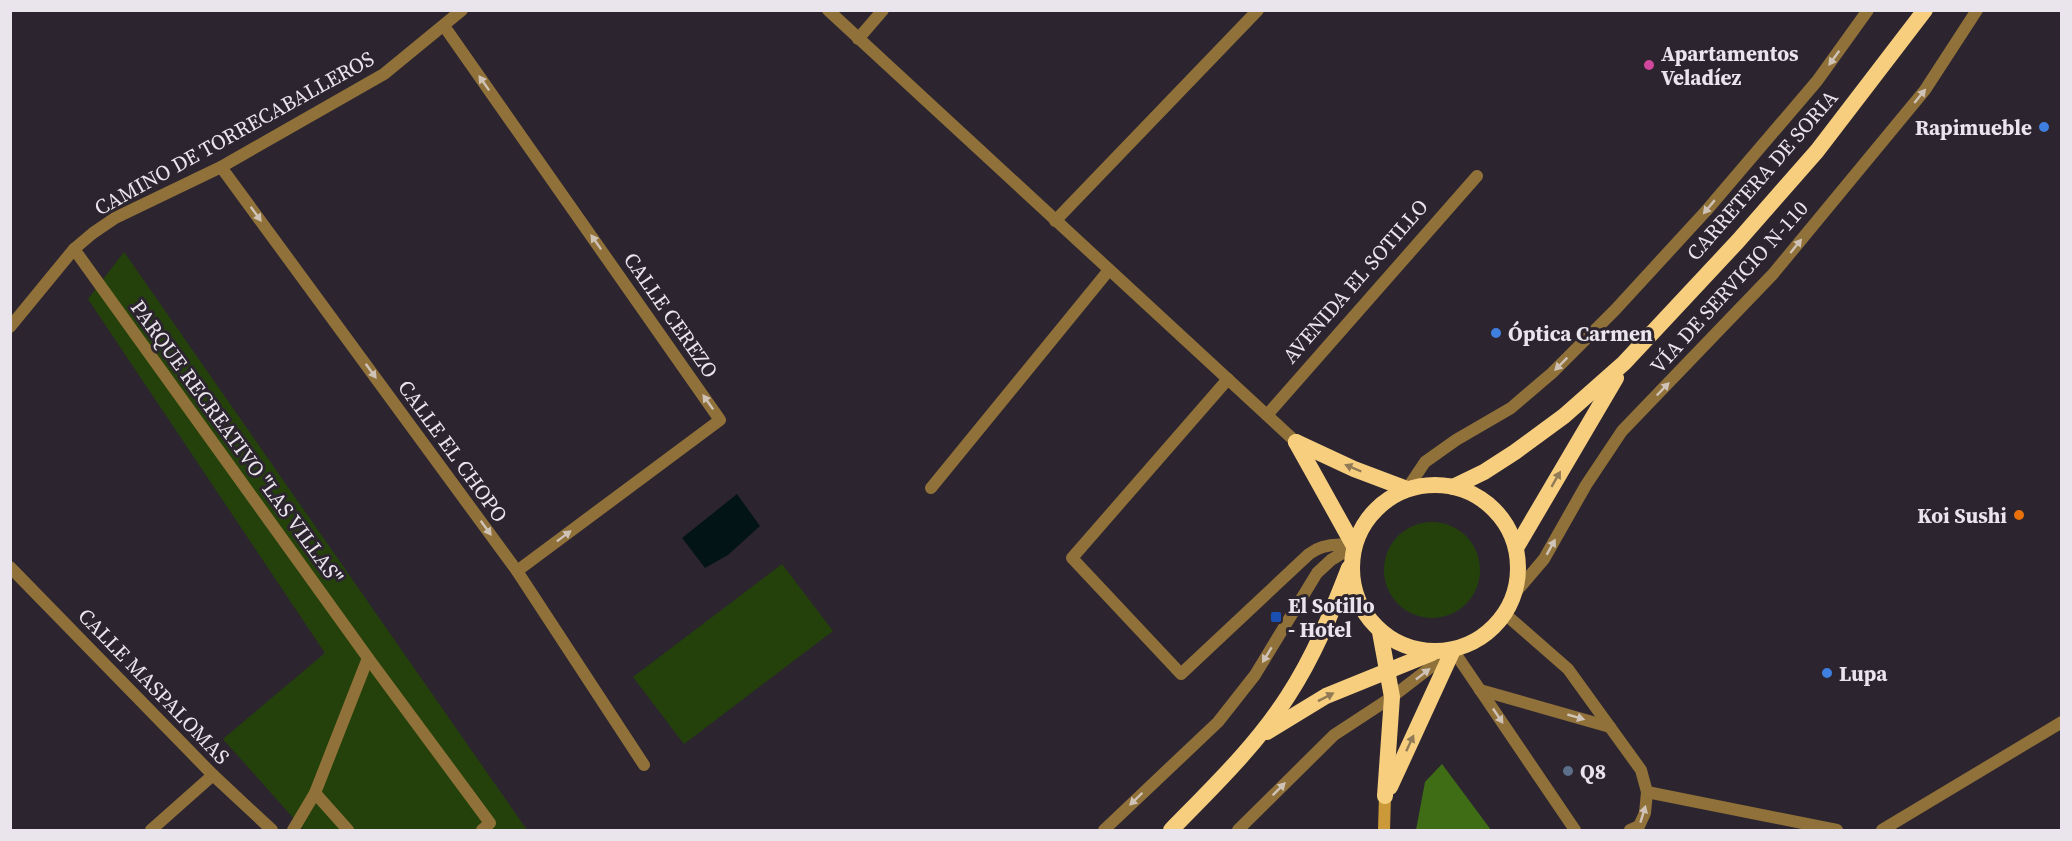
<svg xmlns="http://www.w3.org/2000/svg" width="2072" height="841" viewBox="0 0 2072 841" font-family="'Source Serif 4',serif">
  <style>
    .green { fill: #24410b }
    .forest { fill: #3f6d15 }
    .water { fill: #031416 }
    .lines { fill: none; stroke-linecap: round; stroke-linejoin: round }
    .service { stroke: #907139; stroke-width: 12 }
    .pedestrian { stroke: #907139; stroke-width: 12 }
    .minor { stroke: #907139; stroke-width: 12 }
    .tertiary { stroke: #907139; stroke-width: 12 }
    .secondary { stroke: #cc9938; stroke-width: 12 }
    .trunk { stroke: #f6ce7e; stroke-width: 16 }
    .oneway { fill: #cfc2b6 }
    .oneway2 { fill: #917a56 }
    .hotel-dot { fill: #d1479c; stroke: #2c252f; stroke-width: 2 }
    .shop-dot { fill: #3f7fe0; stroke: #2c252f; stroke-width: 2 }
    .food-dot { fill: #e8710a; stroke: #2c252f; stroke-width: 2 }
    .transit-dot { fill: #1a4fb4; stroke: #2c252f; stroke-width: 2 }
    .service-dot { fill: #5c6f8a; stroke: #2c252f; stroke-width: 2 }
    .labels { text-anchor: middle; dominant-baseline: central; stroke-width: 6; stroke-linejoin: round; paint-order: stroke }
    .poi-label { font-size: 21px; font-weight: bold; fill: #eae5ec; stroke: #2c252f; text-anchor: start }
    .street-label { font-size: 21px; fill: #eae5ec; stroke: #2c252f }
  </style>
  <rect width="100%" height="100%" fill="#2c252f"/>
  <!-- green -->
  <g class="green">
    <polygon points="124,252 527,830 304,830 223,739 325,653 88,299"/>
    <circle cx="1432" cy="570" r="48"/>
    <polygon points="782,564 833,631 684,744 633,677"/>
  </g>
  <!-- forest -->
  <polygon class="forest" points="1442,764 1491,830 1416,830 1425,782"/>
  <!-- water -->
  <polygon class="water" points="737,494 760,526 728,555 705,568 682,538"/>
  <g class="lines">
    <!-- service -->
    <g class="service">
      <path d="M1228,379L1072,558L1181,674L1309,554C1322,544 1337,543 1354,546"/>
      <polyline points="1407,489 1425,462 1456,440 1511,408 1552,373 1615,310 1706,211 1817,81 1868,10"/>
      <polyline points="1515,593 1544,559 1586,485 1622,431 1773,274 1925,90 1977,10"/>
      <polyline points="1505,614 1568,669 1641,770 1647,792 1645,813 1639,826 1630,830"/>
      <polyline points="1480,690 1610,727"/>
      <polyline points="1647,792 1837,830"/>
      <polyline points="1104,830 1218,722 1255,675 1317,573 1331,560 1354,546"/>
      <polyline points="1238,830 1334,735 1392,697 1453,650 1575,830"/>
      <polyline points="1882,830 2062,722"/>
    </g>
    <!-- pedestrian -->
    <g class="pedestrian">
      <polyline points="74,249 368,658 315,793 293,830"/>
      <polyline points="368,658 490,823 482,830"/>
      <polyline points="315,793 348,830"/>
    </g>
    <!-- minor -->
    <g class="minor">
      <polyline points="444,26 720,420 517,571"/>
      <polyline points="858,39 883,10"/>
      <polyline points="221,167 517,571 644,765"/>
      <polyline points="1055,221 1258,10"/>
      <polyline points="10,327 74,249 93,233 115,218 221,167 384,74 462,10"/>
      <polyline points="1267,415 1477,176"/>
      <polyline points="931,488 1109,270"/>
      <polyline points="10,567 213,775 272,830"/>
      <polyline points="151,830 213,775"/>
    </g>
    <!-- tertiary -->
    <polyline class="tertiary" points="828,10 1296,442"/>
    <!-- secondary -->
    <polyline class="secondary" points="1384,830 1385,796"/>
    <!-- trunk -->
    <g class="trunk">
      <polyline points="1296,442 1354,469 1407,489"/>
      <polyline points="1296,442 1354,546"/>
      <circle cx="1435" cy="568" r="83"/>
      <polyline points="1453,487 1484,472 1515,452 1564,416 1624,363 1738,241 1817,151 1925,10"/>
      <polyline points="1516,548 1616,378"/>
      <polyline points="1380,632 1392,697 1385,796"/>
      <polyline points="1267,732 1326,696 1432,653"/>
      <polyline points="1390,787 1453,650"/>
      <path d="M1171,830C1212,788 1256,746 1288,696C1314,656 1332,612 1349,568"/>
    </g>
  </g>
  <!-- one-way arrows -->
  <defs><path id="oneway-solid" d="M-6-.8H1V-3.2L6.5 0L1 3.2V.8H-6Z" transform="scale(1.5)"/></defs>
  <g class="oneway">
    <use href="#oneway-solid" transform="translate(1834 58) rotate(126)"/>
    <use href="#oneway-solid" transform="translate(484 83) rotate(-125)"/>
    <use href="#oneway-solid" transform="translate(1920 96) rotate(-51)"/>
    <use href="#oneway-solid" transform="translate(1709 207) rotate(130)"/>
    <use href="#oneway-solid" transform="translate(256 214) rotate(54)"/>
    <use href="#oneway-solid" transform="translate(596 242) rotate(-125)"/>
    <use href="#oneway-solid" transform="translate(1796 246) rotate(-51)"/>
    <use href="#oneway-solid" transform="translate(1561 364) rotate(135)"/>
    <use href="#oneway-solid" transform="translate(371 371) rotate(54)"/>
    <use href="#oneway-solid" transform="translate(1663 389) rotate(-46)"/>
    <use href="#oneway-solid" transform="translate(708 402) rotate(-125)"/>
    <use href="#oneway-solid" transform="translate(486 528) rotate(54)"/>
    <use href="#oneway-solid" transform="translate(564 536) rotate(-37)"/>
    <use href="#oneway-solid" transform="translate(1551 547) rotate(-61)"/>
    <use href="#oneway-solid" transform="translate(1267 655) rotate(121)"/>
    <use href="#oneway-solid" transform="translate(1423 674) rotate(-38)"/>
    <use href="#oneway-solid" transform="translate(1498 716) rotate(56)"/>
    <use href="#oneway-solid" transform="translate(1576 717) rotate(16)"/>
    <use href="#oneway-solid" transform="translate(1279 789) rotate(-45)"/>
    <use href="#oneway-solid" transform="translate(1136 799) rotate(136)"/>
    <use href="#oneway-solid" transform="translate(1643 814) rotate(-73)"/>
  </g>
  <g class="oneway2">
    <use href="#oneway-solid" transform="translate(1353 468) rotate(-157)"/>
    <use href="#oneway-solid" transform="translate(1556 479) rotate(-60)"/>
    <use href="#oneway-solid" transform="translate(1326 697) rotate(-27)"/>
    <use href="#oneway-solid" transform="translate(1410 743) rotate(-65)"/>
  </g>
  <!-- markers -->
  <circle class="hotel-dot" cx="1649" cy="65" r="6"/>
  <g class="shop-dot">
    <circle cx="2044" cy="127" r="6"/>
    <circle cx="1496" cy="333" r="6"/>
    <circle cx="1827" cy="673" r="6"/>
  </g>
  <circle class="food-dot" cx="2019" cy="515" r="6"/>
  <rect class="transit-dot" x="1270" y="611" width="12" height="12" rx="3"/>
  <circle class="service-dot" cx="1568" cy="771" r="6"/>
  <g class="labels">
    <!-- poi labels -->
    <g class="poi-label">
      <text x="1661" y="53">Apartamentos<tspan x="1661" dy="24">Veladíez</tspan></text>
      <text x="2032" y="127" text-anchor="end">Rapimueble</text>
      <text x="1508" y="333">Óptica Carmen</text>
      <text x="2007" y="515" text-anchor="end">Koi Sushi</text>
      <text x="1288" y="605">El Sotillo<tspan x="1288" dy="24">- Hotel</tspan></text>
      <text x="1839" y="673">Lupa</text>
      <text x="1580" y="771">Q8</text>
    </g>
    <!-- street labels -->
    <g class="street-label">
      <text transform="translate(234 133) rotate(-29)">CAMINO DE TORRECABALLEROS</text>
      <text transform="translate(1762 175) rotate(-49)">CARRETERA DE SORIA</text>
      <text transform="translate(1355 281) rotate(-49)">AVENIDA EL SOTILLO</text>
      <text transform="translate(1729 287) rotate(-48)">VÍA DE SERVICIO N-110</text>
      <text transform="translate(671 315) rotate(55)">CALLE CEREZO</text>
      <text transform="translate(237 442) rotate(54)">PARQUE RECREATIVO "LAS VILLAS"</text>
      <text transform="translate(453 451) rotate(54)">CALLE EL CHOPO</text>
      <text transform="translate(154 686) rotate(46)">CALLE MASPALOMAS</text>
    </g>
  </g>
  <!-- border -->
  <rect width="2072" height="841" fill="none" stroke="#eae5ec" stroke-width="24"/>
</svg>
